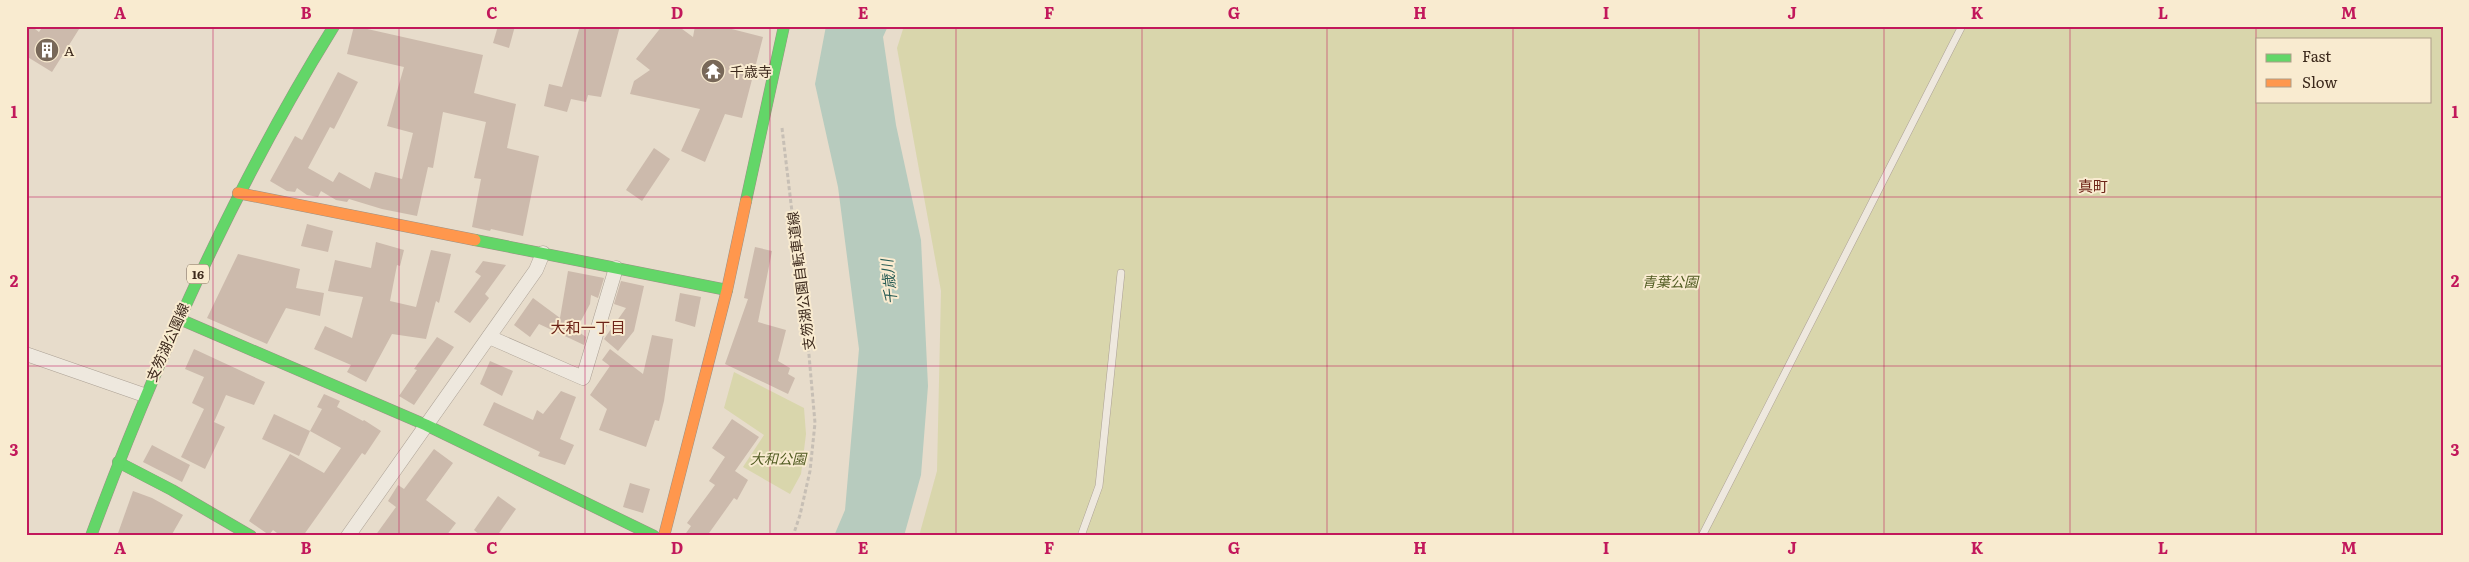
<svg xmlns="http://www.w3.org/2000/svg" width="2469" height="562" viewBox="0 0 2469 562" font-family="Literata,'Noto Sans JP',serif">
  <style>
    .green { fill: #d9d6ac; fill-rule: evenodd }
    .water { fill: #b7cbbe }
    .building { fill: #ccbaac }
    .lines { fill: none; stroke-linecap: round; stroke-linejoin: round }
    .lane-casing { stroke: #aca195; stroke-width: 8 }
    .street-casing { stroke: #aca195; stroke-width: 15 }
    .fast-casing { stroke: #9b9185; stroke-width: 12 }
    .slow-casing { stroke: #9b9185; stroke-width: 12 }
    .path { stroke: #c7bfb5; stroke-width: 3; stroke-dasharray: 4 2.5; stroke-linecap: butt }
    .lane { stroke: #eee8de; stroke-width: 7 }
    .street { stroke: #eee8de; stroke-width: 14 }
    .fast { stroke: #63d668; stroke-width: 11 }
    .slow { stroke: #ff974d; stroke-width: 11 }
    .grid { fill: none; stroke: #c2185b; stroke-width: 1; stroke-opacity: 0.55 }
    .labels { text-anchor: middle; dominant-baseline: central; stroke-width: 4; stroke-linejoin: round; paint-order: stroke }
    .shield { fill: #f9ebd0; stroke: #756352; stroke-width: 1 }
    .shield-label { font-size: 12px; font-weight: bold; fill: #3c291c }
    .poi-label { font-size: 14px; fill: #3c291c; stroke: #f9ebd0; text-anchor: start }
    .street-label { font-size: 14px; fill: #3c291c; stroke: #f9ebd0 }
    .park-label { font-size: 14px; font-style: italic; fill: #4f5a20; stroke: #f9ebd0 }
    .neighbourhood-label { font-size: 15px; fill: #6d2317; stroke: #f9ebd0 }
    .water-label { font-size: 15px; font-style: italic; fill: #295d56; stroke: #f9ebd0 }
    .neatline { fill: none; stroke: #c2185b; stroke-width: 2 }
    .grid-label { font-size: 16px; text-anchor: middle; font-weight: bold; fill: #c2185b }
  </style>
  <rect width="100%" height="100%" fill="#e7dccb"/>
  <!-- green -->
  <g class="green">
    <path d="M904,26H2443V536H919L937,471L941,291L897,48ZM2258,39H2430V101H2258Z"/>
    <polygon points="734,372 804,408 806,434 801,474 790,494 743,467 764,435 724,408"/>
  </g>
  <!-- water -->
  <polygon class="water" points="826,26 888,26 883,37 896,125 921,240 928,386 921,475 904,536 834,536 845,510 859,349 838,187 815,84"/>
  <!-- building -->
  <g class="building">
    <polygon points="26,26 31,26 39,32 43,26 81,26 52,72 26,56"/>
    <polygon points="354,26 483,55 474,93 516,104 507,148 539,156 523,236 491,229 490,231 472,227 481,179 474,178 486,122 443,112 433,168 428,167 417,216 382,209 349,199 347,202 336,200 321,191 318,197 307,195 297,188 295,192 287,191 270,181 295,136 302,140 338,72 358,82 334,129 330,127 308,168 333,182 339,172 370,189 375,172 402,179 413,133 387,126 404,67 347,54"/>
    <polygon points="498,26 515,26 509,48 493,43"/>
    <polygon points="580,26 620,26 601,97 588,95 586,102 571,99 567,112 544,106 549,84 562,87"/>
    <polygon points="662,26 678,26 693,37 695,26 720,26 763,37 742,118 725,114 705,162 681,151 700,109 630,94 634,81 650,70 636,59"/>
    <polygon points="654,148 670,159 642,201 626,190"/>
    <polygon points="307,224 333,231 328,252 301,246"/>
    <polygon points="376,242 404,250 400,266 397,265 390,301 416,307 431,250 451,254 439,303 436,301 426,339 392,334 366,382 347,372 351,365 314,349 325,326 352,338 363,297 328,291 335,260 371,268"/>
    <polygon points="755,247 772,251 758,322 786,330 778,361 790,368 788,374 795,378 788,394 725,364 748,299 744,298"/>
    <polygon points="238,254 300,269 296,288 324,293 320,316 286,308 267,344 207,318"/>
    <polygon points="483,261 506,265 485,294 489,298 470,323 454,312 481,276 475,272"/>
    <polygon points="568,271 604,278 598,298 591,295 590,304 576,330 586,337 584,345 539,324 530,337 514,325 533,298 560,318"/>
    <polygon points="621,281 644,286 634,331 618,351 604,339 626,308 614,304"/>
    <polygon points="680,293 701,297 695,327 675,321"/>
    <polygon points="652,335 673,339 664,401 659,421 655,420 646,447 599,430 607,409 590,395 610,366 602,360 610,349 643,374"/>
    <polygon points="437,337 454,347 414,405 399,396 417,370 414,369"/>
    <polygon points="194,349 265,382 254,405 226,395 214,422 225,427 205,469 181,457 204,409 192,403 204,377 185,369"/>
    <polygon points="490,361 513,371 502,396 480,384"/>
    <polygon points="561,391 576,397 560,439 574,445 565,465 538,456 540,452 483,425 494,402 533,420 537,410 543,414"/>
    <polygon points="324,394 340,401 337,407 363,421 364,420 381,431 365,455 362,453 303,536 281,536 273,530 269,535 249,521 290,454 324,473 341,448 310,431 322,409 317,407"/>
    <polygon points="274,414 310,431 299,456 262,439"/>
    <polygon points="732,419 759,437 735,471 748,480 737,500 734,498 707,536 684,536 691,526 687,523 715,485 709,481 725,457 712,448"/>
    <polygon points="152,445 190,465 182,482 143,462"/>
    <polygon points="434,449 453,463 426,500 456,523 446,536 375,536 396,507 388,501 398,485 404,489"/>
    <polygon points="630,483 650,489 643,513 623,507"/>
    <polygon points="133,491 152,498 183,515 171,536 117,536"/>
    <polygon points="498,496 516,509 497,536 481,536 474,530"/>
  </g>
  <g class="lines">
    <!-- lane casing -->
    <g class="lane-casing">
      <g id="lane">
        <polyline points="1081,536 1099,486 1121,273"/>
        <polyline points="1702,536 1962,26"/>
      </g>
    </g>
    <!-- street casing -->
    <g class="street-casing">
      <g id="street">
        <polyline points="489,337 583,378 616,268"/>
        <polyline points="26,354 144,395"/>
        <polyline points="348,536 536,270 543,253"/>
      </g>
    </g>
    <!-- fast casing -->
    <g class="fast-casing">
      <g id="fast">
        <polyline points="746,201 784,26"/>
        <polyline points="475,240 727,290"/>
        <polyline points="177,318 426,425 654,536"/>
        <polyline points="118,462 172,490 251,536"/>
        <path d="M91,536C157,358 234,187 334,26"/>
      </g>
    </g>
    <!-- slow casing -->
    <g class="slow-casing">
      <g id="slow">
        <polyline points="238,193 475,240"/>
        <polyline points="664,536 727,290 746,201"/>
      </g>
    </g>
    <!-- path -->
    <polyline class="path" points="782,128 809,355 815,423 810,471 800,515 793,536"/>
    <!-- lane -->
    <use href="#lane" class="lane"/>
    <!-- street -->
    <use href="#street" class="street"/>
    <!-- fast -->
    <use href="#fast" class="fast"/>
    <!-- slow -->
    <use href="#slow" class="slow"/>
  </g>
  <!-- grid -->
  <path class="grid" d="M213,26V536M399,26V536M585,26V536M770,26V536M956,26V536M1142,26V536M1327,26V536M1513,26V536M1699,26V536M1884,26V536M2070,26V536M2256,26V536M26,197H2443M26,366H2443"/>
  <!-- icons -->
  <defs>
    <g id="building-disc" transform="scale(1.25)"><circle r="9.5" fill="#786859" stroke="#f9ebd0"/><path d="M-4-6H4V6H1V3H-1V6H-4ZM-2.5-4.3h1.7v1.8h-1.7ZM.8-4.3h1.7v1.8H.8ZM-2.5-1h1.7V.8h-1.7ZM.8-1h1.7V.8H.8Z" fill="#fff"/></g>
    <g id="temple-disc" transform="scale(1.25)"><circle r="9.5" fill="#786859" stroke="#f9ebd0"/><path d="M0-6L5-2H3V0L6.5 2.5H4V6H1.5V3h-3V6H-4V2.5H-6.5L-3 0V-2H-5Z" fill="#fff"/></g>
  </defs>
  <g fill-rule="evenodd">
    <use href="#building-disc" x="47" y="50"/>
    <use href="#temple-disc" x="713" y="71"/>
  </g>
  <g class="labels">
    <!-- shield labels -->
    <rect class="shield" x="187" y="264.5" width="22" height="19" rx="4"/>
    <g class="shield-label">
      <text x="198" y="274">16</text>
    </g>
    <!-- poi labels -->
    <g class="poi-label">
      <text x="64" y="50">A</text>
      <text x="730" y="71">千歳寺</text>
    </g>
    <!-- street labels -->
    <g class="street-label">
      <text transform="translate(800 281) rotate(-97)">支笏湖公園自転車道線</text>
      <text transform="translate(167 342) rotate(-66)">支笏湖公園線</text>
    </g>
    <!-- park labels -->
    <g class="park-label">
      <text x="1670" y="281">青葉公園</text>
      <text x="778" y="458">大和公園</text>
    </g>
    <!-- neighbourhood labels -->
    <g class="neighbourhood-label">
      <text x="2093" y="185">真町</text>
      <text x="588" y="326">大和一丁目</text>
    </g>
    <!-- water labels -->
    <g class="water-label">
      <text transform="translate(888 282) rotate(-96)">千歳川</text>
    </g>
  </g>
  <!-- border -->
  <rect width="2469" height="562" fill="none" stroke="#f9ebd0" stroke-width="55"/>
  <!-- legend -->
  <rect x="2256" y="38" width="175" height="65" fill="#f9ebd0" stroke="#ad9d88"/>
  <rect x="2266" y="54" width="25" height="8" fill="#63d668" stroke="#ad9d88"/>
  <text x="2302" y="62" font-size="15" fill="#3c291c">Fast</text>
  <rect x="2266" y="79" width="25" height="8" fill="#ff974d" stroke="#ad9d88"/>
  <text x="2302" y="88" font-size="15" fill="#3c291c">Slow</text>
  <rect x="28" y="28" width="2414" height="506" class="neatline"/>
  <g class="grid-label">
    <text x="120" y="19">A</text>
    <text x="306" y="19">B</text>
    <text x="492" y="19">C</text>
    <text x="677" y="19">D</text>
    <text x="863" y="19">E</text>
    <text x="1049" y="19">F</text>
    <text x="1234" y="19">G</text>
    <text x="1420" y="19">H</text>
    <text x="1606" y="19">I</text>
    <text x="1792" y="19">J</text>
    <text x="1977" y="19">K</text>
    <text x="2163" y="19">L</text>
    <text x="2349" y="19">M</text>
    <text x="14" y="118">1</text>
    <text x="2455" y="118">1</text>
    <text x="14" y="287">2</text>
    <text x="2455" y="287">2</text>
    <text x="14" y="456">3</text>
    <text x="2455" y="456">3</text>
    <text x="120" y="554">A</text>
    <text x="306" y="554">B</text>
    <text x="492" y="554">C</text>
    <text x="677" y="554">D</text>
    <text x="863" y="554">E</text>
    <text x="1049" y="554">F</text>
    <text x="1234" y="554">G</text>
    <text x="1420" y="554">H</text>
    <text x="1606" y="554">I</text>
    <text x="1792" y="554">J</text>
    <text x="1977" y="554">K</text>
    <text x="2163" y="554">L</text>
    <text x="2349" y="554">M</text>
  </g>
</svg>
